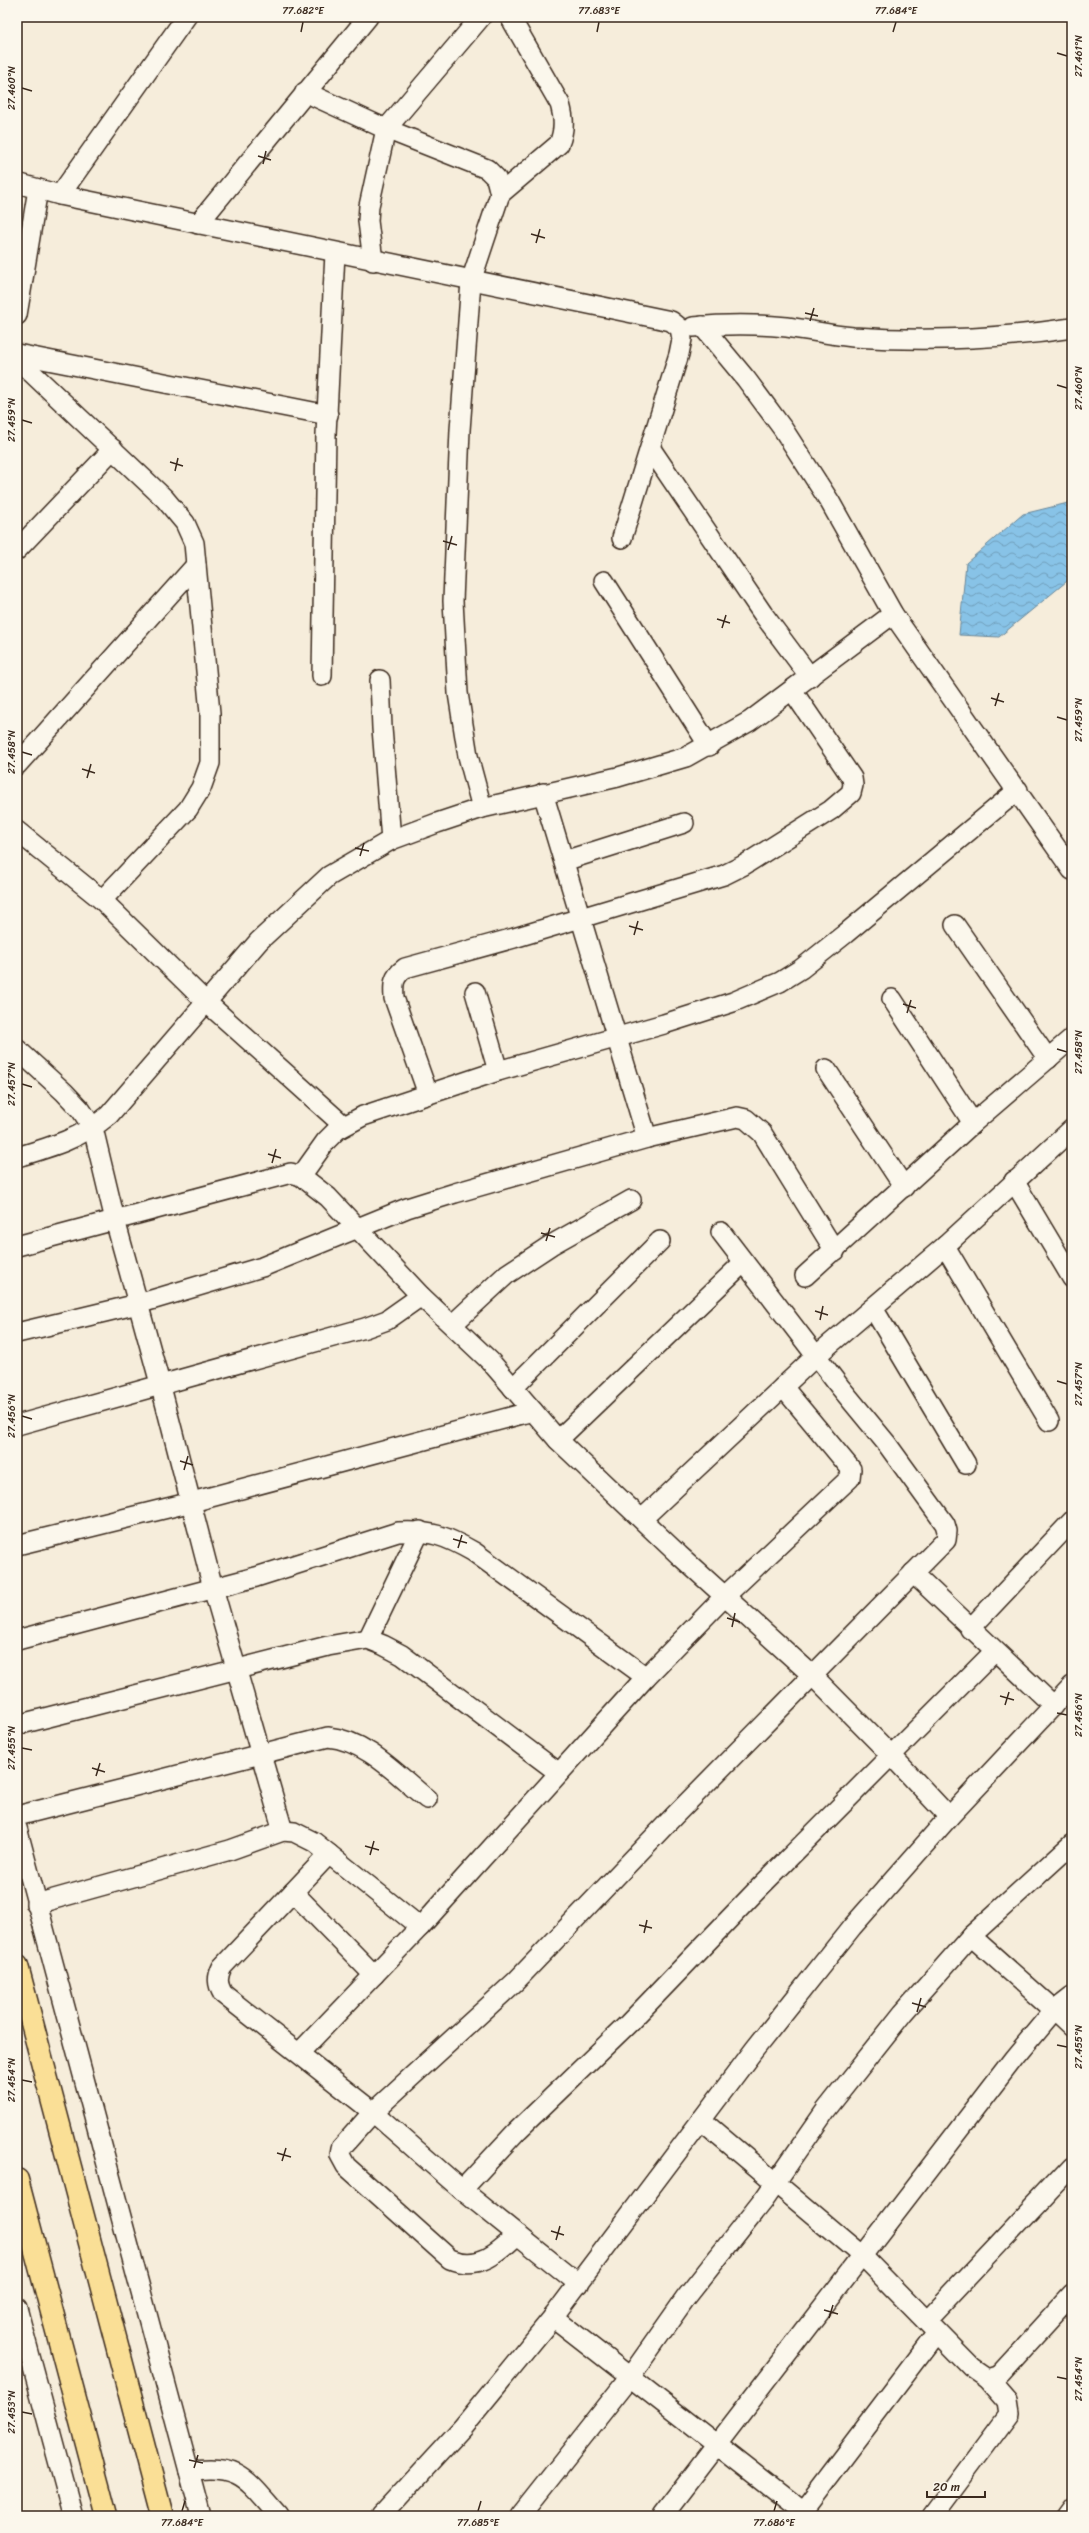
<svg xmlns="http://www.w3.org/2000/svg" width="1089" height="2533" viewBox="0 0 1089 2533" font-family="Sriracha,sans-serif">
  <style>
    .water { fill: url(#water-waves); stroke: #698697 }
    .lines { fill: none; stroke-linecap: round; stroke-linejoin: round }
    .minor-casing { stroke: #3b2a1e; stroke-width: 22 }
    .highway-casing { stroke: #3b2a1e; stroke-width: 25 }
    .minor { stroke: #fbf7ec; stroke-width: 19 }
    .highway { stroke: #fadf96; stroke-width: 22 }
    .ticks { fill: none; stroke: #3b2a1e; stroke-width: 1.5 }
    .neatline { fill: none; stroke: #3b2a1e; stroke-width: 1.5 }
    .ticks-label { font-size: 10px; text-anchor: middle; fill: #3b2a1e }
  </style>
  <defs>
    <pattern id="water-waves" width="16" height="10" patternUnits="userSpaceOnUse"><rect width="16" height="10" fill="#88c3e7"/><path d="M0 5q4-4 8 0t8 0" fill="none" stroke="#709fbb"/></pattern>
  </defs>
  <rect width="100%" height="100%" fill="#f6eddb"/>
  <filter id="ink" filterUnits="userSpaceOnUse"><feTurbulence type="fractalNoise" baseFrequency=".025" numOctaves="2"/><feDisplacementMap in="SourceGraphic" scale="8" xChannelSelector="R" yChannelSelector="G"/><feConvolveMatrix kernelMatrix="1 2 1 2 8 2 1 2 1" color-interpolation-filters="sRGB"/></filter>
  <g filter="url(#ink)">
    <!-- water -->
    <polygon class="water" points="1072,502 1072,577 999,637 959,635 966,563 1023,514"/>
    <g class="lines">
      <!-- minor casing -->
      <g class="minor-casing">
        <g id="minor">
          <polyline points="305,92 386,129 487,169 496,178 500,194 471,281 460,430 453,601 458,693 468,756 482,808"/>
          <polyline points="17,183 60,195 671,321 680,328 682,339 679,354 622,538"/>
          <path d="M500,194L559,144C565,129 564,118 560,104L510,17"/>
          <polyline points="60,195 186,17"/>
          <polyline points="198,224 368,17"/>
          <polyline points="373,261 368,221 369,206 386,129 481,17"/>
          <polyline points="17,315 38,189"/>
          <polyline points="702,326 746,379 783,429 830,502 893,614 1072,870"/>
          <path d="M693,327C725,324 756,324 787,327C809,330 831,335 853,337C927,342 999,339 1072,328"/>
          <polyline points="17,354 328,415"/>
          <polyline points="17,359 165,499 185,523 194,543 210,713 210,763 201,788 188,809 102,900"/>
          <polyline points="651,449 763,614 810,677"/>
          <polyline points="17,550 113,449"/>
          <polyline points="604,581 709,746"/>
          <polyline points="322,676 326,434 335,253"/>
          <polyline points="380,680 382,728 391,840"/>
          <polyline points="17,765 196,565"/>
          <polyline points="543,793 647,1138"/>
          <polyline points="17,831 102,900 205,1001 343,1125"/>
          <polyline points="564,861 684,823"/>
          <polyline points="955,925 1048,1059"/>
          <polyline points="475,992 498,1071"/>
          <polyline points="892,999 973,1123"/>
          <polyline points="17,1049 64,1092 81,1110 93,1128 115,1220 161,1387 213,1588 283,1831"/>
          <polyline points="826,1069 904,1187"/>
          <path d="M428,1094L394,998C393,984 393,977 405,968L514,938L724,875L744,865L831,810L851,793L853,785L852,778L792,690"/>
          <path d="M17,1157C51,1147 82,1138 109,1115L259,941L329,876L391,840L437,823L482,808L618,777L686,757L750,721L893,614"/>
          <polyline points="301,1176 326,1141 337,1130 363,1116 498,1071 664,1024 733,1002 780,982 801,969 845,934 1018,790"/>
          <polyline points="1014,1181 1072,1278"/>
          <polyline points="17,1246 291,1173 301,1176 328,1197 421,1296 490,1361 558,1440 679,1555 812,1675 891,1755 949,1817"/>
          <polyline points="945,1246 1049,1421"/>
          <polyline points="805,1276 973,1123 1072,1038"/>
          <polyline points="873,1308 966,1464"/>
          <polyline points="453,1324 507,1274 551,1245 631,1200"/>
          <polyline points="17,1333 138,1304 262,1267 407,1208 455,1193 647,1138 737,1117 746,1119 762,1133 835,1251"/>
          <polyline points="513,1388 660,1241"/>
          <polyline points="17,1425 365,1328 387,1320 421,1296"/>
          <polyline points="558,1440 744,1262"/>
          <polyline points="642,1519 816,1356 945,1246 1072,1129"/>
          <polyline points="17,1545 192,1502 533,1411"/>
          <polyline points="913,1573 1054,1706"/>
          <polyline points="970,1629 1072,1521"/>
          <polyline points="368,1639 420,1531"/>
          <path d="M17,1640L256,1577L398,1532C430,1530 446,1536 474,1552L646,1677"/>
          <polyline points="17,1725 328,1646 368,1639 383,1645 402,1655 559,1773"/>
          <path d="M17,1816L328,1737C368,1741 397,1775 427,1799"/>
          <polyline points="17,1828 201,2516"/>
          <path d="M329,1854L222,1967C217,1977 217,1984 223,1994L373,2112L462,2190L579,2284"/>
          <polyline points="293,1892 374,1975"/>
          <polyline points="36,1904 230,1850 283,1831 294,1832 314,1842 420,1927"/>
          <polyline points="971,1936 1054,2010 1072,1996"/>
          <polyline points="299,2053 420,1927 646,1677 726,1595 850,1478 851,1469 783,1387"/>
          <polyline points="701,2120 861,2255 971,2367 987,2378 1000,2374 1072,2295"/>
          <polyline points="462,2190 516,2132 628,2024 758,1889 994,1652"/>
          <path d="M518,2234C498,2253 479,2271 450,2259L346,2166L340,2155L341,2148L373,2112L516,1981L675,1815L946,1540L947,1531L945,1524L887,1444L840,1387L721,1232"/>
          <polyline points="17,2308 73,2516"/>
          <polyline points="553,2317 808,2516"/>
          <polyline points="926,2321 1072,2166"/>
          <path d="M189,2471C240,2462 248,2482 279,2516"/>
          <polyline points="381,2516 462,2428 553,2317 754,2050 852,1927 949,1817 1072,1686"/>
          <polyline points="520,2516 630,2377 685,2299 764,2199 826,2110 903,2013 971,1936 1072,1844"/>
          <polyline points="662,2516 1014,2058 1054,2010 1072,2027"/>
          <polyline points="798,2516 937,2333"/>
          <polyline points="933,2516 1009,2414 1007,2401 987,2378"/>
          <polyline points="1066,2516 1072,2508"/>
        </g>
      </g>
      <!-- highway casing -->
      <g class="highway-casing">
        <g id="highway">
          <polyline points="17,1966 162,2516"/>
          <polyline points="17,2180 106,2516"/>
        </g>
      </g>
      <!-- minor -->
      <use href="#minor" class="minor"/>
      <!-- highway -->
      <use href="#highway" class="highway"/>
    </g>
  </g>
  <!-- ticks -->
  <path class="ticks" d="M301,32L303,22M597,32L599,22M893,32L896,22M1057,53L1067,56M22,88L32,91M258,156L271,160M263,164L266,151M531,234L545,238M536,243L540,229M805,313L818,316M810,321L814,308M1057,385L1067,388M22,420L32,423M170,462L183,466M175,471L178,458M443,541L457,545M448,550L452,536M717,619L730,623M722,628L726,615M991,698L1004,702M995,706L999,693M1057,717L1067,720M22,752L32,755M82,769L95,773M87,778L91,764M355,848L369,851M360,856L364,843M629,926L643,930M634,935L638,921M903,1004L916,1008M907,1013L911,1000M1057,1049L1067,1052M22,1084L32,1087M268,1154L281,1158M272,1163L276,1149M541,1233L555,1237M546,1241L550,1228M815,1311L828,1315M820,1320L823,1306M1057,1381L1067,1384M22,1416L32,1419M180,1461L193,1465M184,1470L188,1456M453,1539L467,1543M458,1548L462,1535M727,1618L740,1622M732,1627L735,1613M1000,1696L1014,1700M1005,1705L1009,1692M1057,1713L1067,1715M22,1748L32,1750M92,1768L105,1772M96,1776L100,1763M365,1846L379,1850M370,1855L374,1841M639,1925L652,1928M644,1933L647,1920M912,2003L926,2007M917,2012L921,1998M1057,2045L1067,2047M22,2080L32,2082M277,2153L291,2157M282,2161L286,2148M551,2231L564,2235M556,2240L560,2226M824,2310L838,2314M829,2318L833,2305M1057,2377L1067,2379M22,2412L32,2414M189,2460L203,2463M194,2468L198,2455M182,2511L185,2501M478,2511L481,2501M774,2511L777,2501"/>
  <!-- margin -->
  <rect width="1089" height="2533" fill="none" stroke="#fbf7ec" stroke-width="44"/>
  <!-- scale -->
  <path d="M927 2491v6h58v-6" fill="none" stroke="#3b2a1e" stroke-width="2"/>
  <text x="933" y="2491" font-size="12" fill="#3b2a1e" stroke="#fbf7ec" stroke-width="3" paint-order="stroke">20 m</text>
  <rect x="22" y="22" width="1045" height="2489" class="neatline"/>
  <g class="ticks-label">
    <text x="303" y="14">77.682°E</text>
    <text x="599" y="14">77.683°E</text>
    <text x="896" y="14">77.684°E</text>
    <text transform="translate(1078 56) rotate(-90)" y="4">27.461°N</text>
    <text transform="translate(11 88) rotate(-90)" y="4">27.460°N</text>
    <text transform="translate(1078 388) rotate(-90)" y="4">27.460°N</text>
    <text transform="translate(11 420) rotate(-90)" y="4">27.459°N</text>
    <text transform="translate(1078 720) rotate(-90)" y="4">27.459°N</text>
    <text transform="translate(11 752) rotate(-90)" y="4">27.458°N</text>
    <text transform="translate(1078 1052) rotate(-90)" y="4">27.458°N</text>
    <text transform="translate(11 1084) rotate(-90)" y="4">27.457°N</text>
    <text transform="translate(1078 1384) rotate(-90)" y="4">27.457°N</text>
    <text transform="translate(11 1416) rotate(-90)" y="4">27.456°N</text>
    <text transform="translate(1078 1715) rotate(-90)" y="4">27.456°N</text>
    <text transform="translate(11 1748) rotate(-90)" y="4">27.455°N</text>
    <text transform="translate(1078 2047) rotate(-90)" y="4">27.455°N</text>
    <text transform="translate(11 2080) rotate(-90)" y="4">27.454°N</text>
    <text transform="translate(1078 2379) rotate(-90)" y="4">27.454°N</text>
    <text transform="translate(11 2412) rotate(-90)" y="4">27.453°N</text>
    <text x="182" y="2526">77.684°E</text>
    <text x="478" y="2526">77.685°E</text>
    <text x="774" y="2526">77.686°E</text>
  </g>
</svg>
